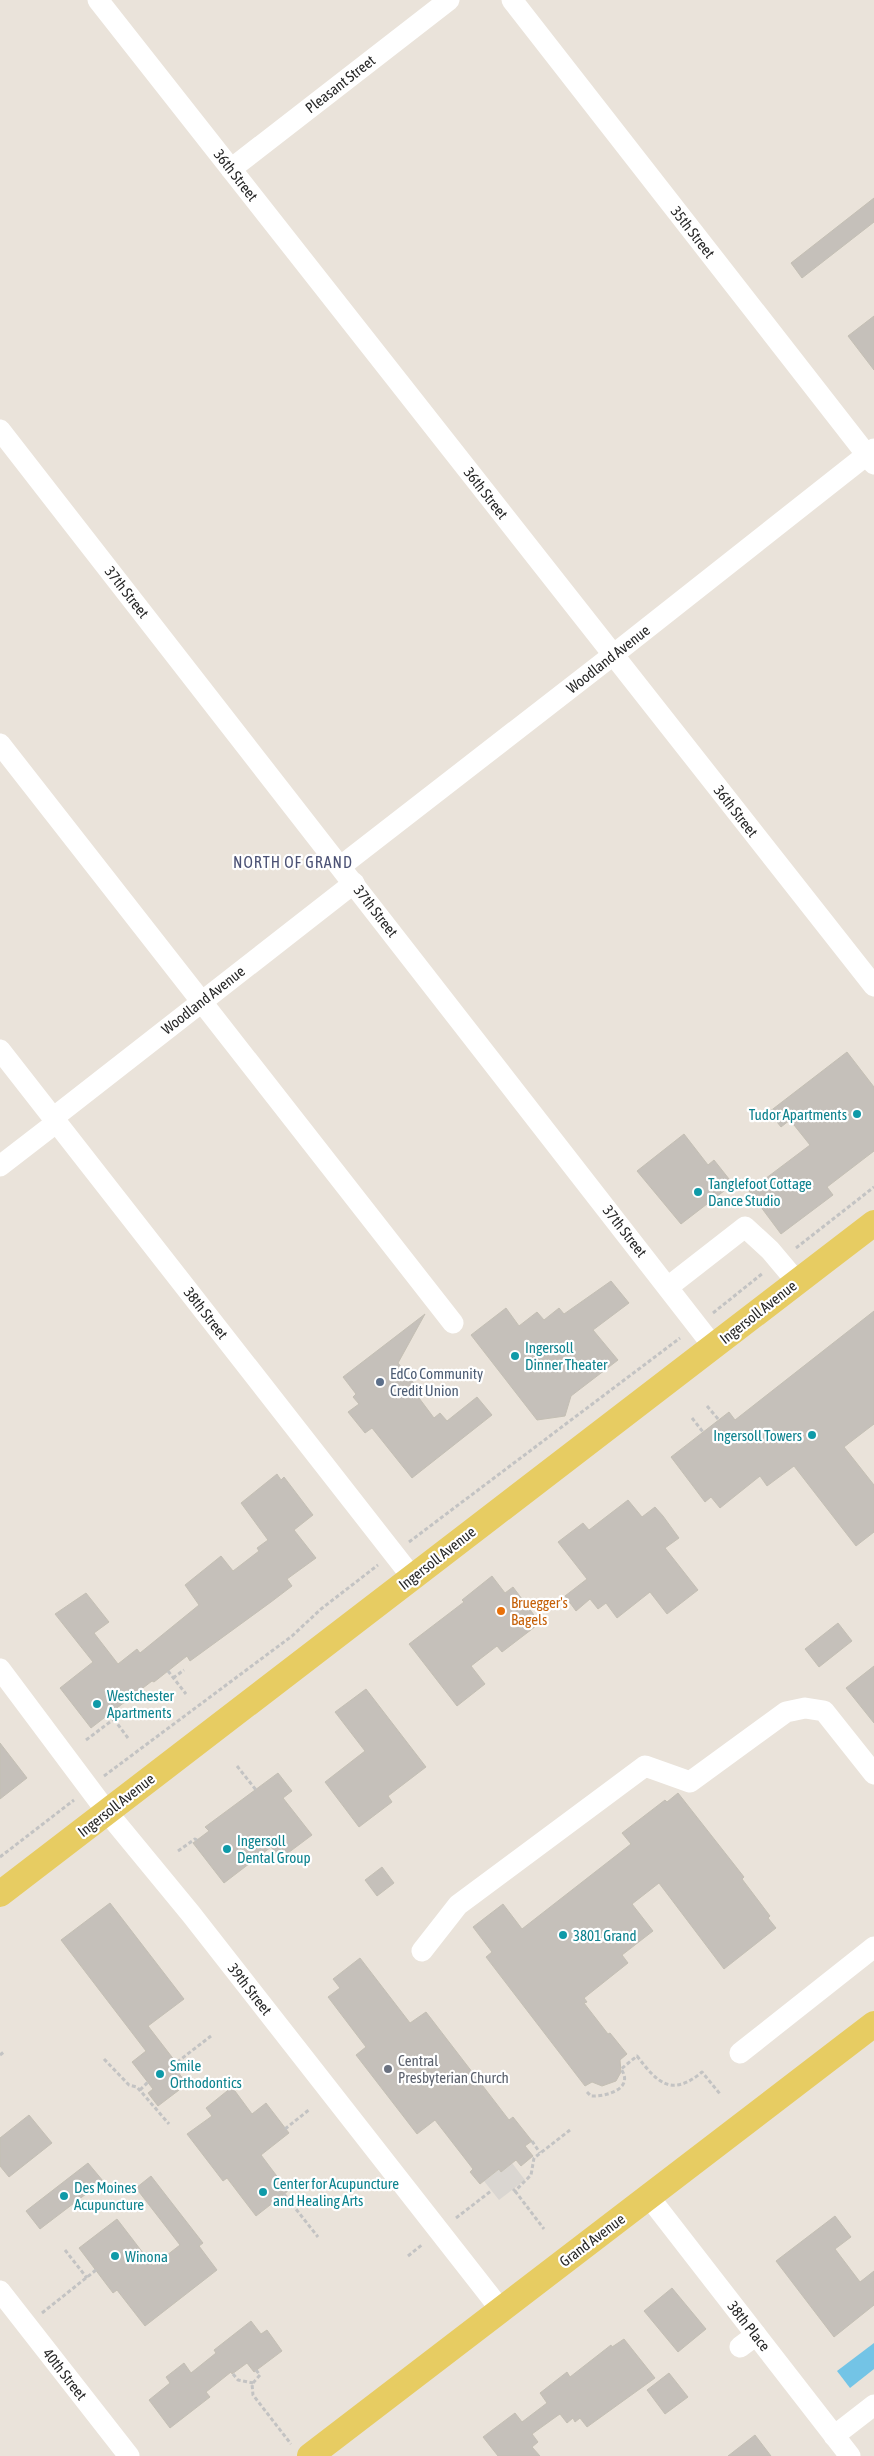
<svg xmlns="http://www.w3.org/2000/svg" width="874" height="2456" viewBox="0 0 874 2456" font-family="'Asap Condensed',sans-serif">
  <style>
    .plaza { fill: #dad6d1 }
    .water { fill: #73c4e6 }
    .building { fill: #c5c0ba; stroke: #c4bfb4 }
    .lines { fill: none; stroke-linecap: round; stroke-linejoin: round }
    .path { stroke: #c3c3c3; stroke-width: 3; stroke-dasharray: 4 2.5; stroke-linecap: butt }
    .minor { stroke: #fff; stroke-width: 21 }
    .major { stroke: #e7cc62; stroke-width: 26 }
    .culture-dot { fill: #0f9aa8; stroke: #fff; stroke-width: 2 }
    .service-dot { fill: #5c6f8a; stroke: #fff; stroke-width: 2 }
    .food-dot { fill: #e8710a; stroke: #fff; stroke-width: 2 }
    .worship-dot { fill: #6b7280; stroke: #fff; stroke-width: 2 }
    .labels { text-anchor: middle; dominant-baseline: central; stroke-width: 4.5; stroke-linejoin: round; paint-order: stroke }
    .street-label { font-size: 15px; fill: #282828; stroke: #fff }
    .culture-label { font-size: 15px; fill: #0d838f; stroke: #fff; text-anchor: start }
    .service-label { font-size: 15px; fill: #4e5e75; stroke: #fff; text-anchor: start }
    .food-label { font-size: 15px; fill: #c56008; stroke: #fff; text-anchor: start }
    .worship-label { font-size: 15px; fill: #5b616d; stroke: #fff; text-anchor: start }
    .neighbourhood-label { font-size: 16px; letter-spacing: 1px; fill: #4c5275; stroke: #fff }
  </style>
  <rect width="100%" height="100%" fill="#eae3da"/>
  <!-- plaza -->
  <polygon class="plaza" points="512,2163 525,2180 499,2200 484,2181 499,2169 501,2171"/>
  <!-- water -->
  <polygon class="water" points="874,2343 874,2369 850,2388 837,2371"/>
  <!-- building -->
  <g class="building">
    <polygon points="874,198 874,222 802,278 791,263"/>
    <polygon points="874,316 874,370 848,336"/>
    <polygon points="847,1052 874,1087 874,1151 827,1187 833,1195 781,1234 749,1191 810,1145 790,1120 781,1127 769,1112"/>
    <polygon points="684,1134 708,1165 714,1160 733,1184 681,1224 637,1171"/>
    <polygon points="611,1281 629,1303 593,1330 618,1360 571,1396 565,1416 537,1420 471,1335 506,1308 519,1326 537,1312 544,1320 559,1308 564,1314"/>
    <polygon points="874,1311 874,1424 844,1447 874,1485 874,1532 856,1546 794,1466 767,1486 760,1476 720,1508 711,1497 705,1502 671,1457 729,1412 735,1420"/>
    <polygon points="425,1314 398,1363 417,1387 413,1390 434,1418 440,1413 447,1421 477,1397 492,1415 412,1478 372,1428 365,1433 348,1412 359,1404 353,1397 356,1394 343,1377"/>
    <polygon points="277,1474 281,1480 284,1477 313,1515 294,1530 316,1558 287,1579 292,1586 271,1602 190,1661 187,1656 154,1682 152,1681 91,1728 60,1688 93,1662 55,1614 86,1593 109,1622 94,1633 118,1664 137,1649 140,1653 199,1605 185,1585 221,1556 233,1571 259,1551 257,1548 268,1540 241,1503"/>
    <polygon points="628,1500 642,1517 655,1507 663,1516 679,1538 665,1548 698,1590 667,1614 650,1592 617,1618 606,1603 598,1609 590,1599 576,1611 565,1596 587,1579 558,1542 583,1523 589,1530"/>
    <polygon points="492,1576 505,1593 513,1587 540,1623 502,1652 497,1646 471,1666 485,1684 457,1706 409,1644 464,1602 462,1600"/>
    <polygon points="838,1623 852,1641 819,1667 805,1649"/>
    <polygon points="874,1666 874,1723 846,1688"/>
    <polygon points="366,1689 426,1767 388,1796 392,1802 359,1827 325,1782 365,1751 335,1712"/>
    <polygon points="0,1743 27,1778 0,1799"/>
    <polygon points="278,1773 292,1791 283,1798 312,1835 280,1859 271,1847 224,1883 193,1843 209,1831 205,1827"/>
    <polygon points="678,1793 744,1877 742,1879 770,1916 768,1918 776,1928 724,1969 659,1883 632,1904 653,1931 622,1955 628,1963 584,1998 587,2002 584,2003 608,2034 610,2033 627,2054 620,2060 621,2072 616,2081 602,2086 592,2082 585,2086 486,1957 492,1952 473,1927 503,1904 522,1929 631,1844 622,1833 665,1800 667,1802"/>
    <polygon points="382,1867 394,1883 377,1896 365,1880"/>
    <polygon points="110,1903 184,1999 148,2026 175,2061 171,2063 187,2084 158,2106 148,2093 153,2089 132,2062 146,2051 61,1940"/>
    <polygon points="360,1958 410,2023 426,2012 509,2120 513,2117 532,2141 525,2146 533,2156 521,2166 516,2160 501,2172 499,2169 480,2184 470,2172 473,2169 435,2120 417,2134 356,2055 366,2047 328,1997 340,1988 333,1979"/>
    <polygon points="232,2087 252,2114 266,2103 289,2133 261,2155 288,2191 256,2216 227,2178 223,2181 187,2134 212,2116 206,2108"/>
    <polygon points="29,2115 52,2143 9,2177 0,2166 0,2138"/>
    <polygon points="88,2163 103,2181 40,2229 26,2211"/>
    <polygon points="151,2176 203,2243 199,2246 217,2270 145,2326 117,2290 113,2293 79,2248 117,2219 153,2266 180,2245 136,2188"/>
    <polygon points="835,2216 851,2237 835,2249 860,2282 874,2271 874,2305 834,2337 776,2261"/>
    <polygon points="672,2288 706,2329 678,2352 644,2311"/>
    <polygon points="251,2321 261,2334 267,2330 282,2351 254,2372 247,2363 232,2374 231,2372 206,2392 210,2397 170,2428 149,2400 170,2383 166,2377 184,2363 191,2373 216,2353 214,2350"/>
    <polygon points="624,2339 655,2378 587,2427 580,2418 575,2422 573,2418 567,2423 560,2414 557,2416 532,2434 538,2442 532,2447 540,2456 498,2456 483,2437 515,2413 522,2422 547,2403 540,2393 567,2372 570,2377 611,2345 612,2347"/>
    <polygon points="669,2373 688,2397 665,2414 647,2390"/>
    <polygon points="755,2435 771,2456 728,2456"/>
  </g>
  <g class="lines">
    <!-- path -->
    <g class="path">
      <polyline points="796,1248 874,1187"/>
      <polyline points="713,1313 763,1273"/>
      <polyline points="707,1406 719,1420"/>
      <polyline points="692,1418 703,1432"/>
      <polyline points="409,1542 680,1338"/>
      <polyline points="168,1671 186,1694"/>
      <polyline points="173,1678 184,1670"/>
      <polyline points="110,1714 128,1738"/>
      <polyline points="86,1740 114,1719"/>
      <polyline points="237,1766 256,1790"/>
      <polyline points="104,1776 292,1636 321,1609 378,1565"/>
      <polyline points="178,1851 195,1839 197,1840"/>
      <polyline points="0,1857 74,1800"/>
      <polyline points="0,2055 5,2051"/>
      <polyline points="104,2059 129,2085 137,2087 169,2124"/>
      <polyline points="172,2066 211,2036"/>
      <polyline points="140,2090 148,2082"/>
      <path d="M587,2092L591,2096C605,2097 635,2089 621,2069L637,2056C657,2082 671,2098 702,2072L720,2094"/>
      <polyline points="285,2129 310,2109"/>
      <polyline points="532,2141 540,2153"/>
      <polyline points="513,2189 515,2191 531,2175 534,2158 570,2130"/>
      <polyline points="515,2191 544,2229"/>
      <polyline points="284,2194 318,2237"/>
      <polyline points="456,2218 491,2191"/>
      <polyline points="65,2250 87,2278"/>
      <polyline points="408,2256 423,2244"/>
      <polyline points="42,2313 96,2270"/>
      <polyline points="256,2370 260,2375 252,2384 253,2395 291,2444"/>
      <polyline points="233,2374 238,2380 253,2383"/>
    </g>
    <!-- minor -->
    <g class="minor">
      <polyline points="98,0 874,986"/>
      <polyline points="512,0 874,464"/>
      <polyline points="231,169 449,0"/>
      <polyline points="0,430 713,1346"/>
      <polyline points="0,744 453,1323"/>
      <polyline points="341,866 613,655 874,449"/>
      <polyline points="0,1050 412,1577"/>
      <polyline points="53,1118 354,883"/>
      <polyline points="0,1166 57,1122"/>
      <polyline points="668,1287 745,1227 770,1250 797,1282"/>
      <polyline points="0,1669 107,1812 191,1914 501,2310"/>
      <polyline points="422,1951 458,1905 645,1766 690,1782 786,1712 805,1708 824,1711 874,1774"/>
      <polyline points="740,2053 874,1947"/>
      <polyline points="649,2197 850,2456"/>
      <polyline points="0,2291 129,2456"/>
      <polyline points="740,2347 756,2335"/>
      <polyline points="834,2436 874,2405"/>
    </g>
    <!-- major -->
    <g class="major">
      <polyline points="0,1894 874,1223"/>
      <polyline points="310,2456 874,2024"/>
    </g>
  </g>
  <!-- markers -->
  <g class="culture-dot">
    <circle cx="857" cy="1114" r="5"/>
    <circle cx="698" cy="1192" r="5"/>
    <circle cx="515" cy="1356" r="5"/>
    <circle cx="812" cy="1435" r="5"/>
    <circle cx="97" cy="1704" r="5"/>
    <circle cx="227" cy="1849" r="5"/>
    <circle cx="563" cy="1935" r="5"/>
    <circle cx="160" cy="2074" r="5"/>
    <circle cx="263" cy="2192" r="5"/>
    <circle cx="64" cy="2196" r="5"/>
    <circle cx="115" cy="2256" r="5"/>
  </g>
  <circle class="service-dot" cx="380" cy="1382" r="5"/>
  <circle class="food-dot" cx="501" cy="1611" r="5"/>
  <circle class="worship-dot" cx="388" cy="2069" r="5"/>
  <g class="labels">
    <!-- street labels -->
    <g class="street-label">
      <text transform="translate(340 84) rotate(-38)">Pleasant Street</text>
      <text transform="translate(236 175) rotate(52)">36th Street</text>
      <text transform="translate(693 232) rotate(52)">35th Street</text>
      <text transform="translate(486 493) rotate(52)">36th Street</text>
      <text transform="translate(127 592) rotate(52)">37th Street</text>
      <text transform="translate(608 659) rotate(-38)">Woodland Avenue</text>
      <text transform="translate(736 811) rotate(52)">36th Street</text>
      <text transform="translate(376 911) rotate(52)">37th Street</text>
      <text transform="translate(203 1000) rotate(-38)">Woodland Avenue</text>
      <text transform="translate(625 1231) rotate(52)">37th Street</text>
      <text transform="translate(758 1312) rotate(-38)">Ingersoll Avenue</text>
      <text transform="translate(206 1313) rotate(52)">38th Street</text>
      <text transform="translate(437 1558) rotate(-38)">Ingersoll Avenue</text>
      <text transform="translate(116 1805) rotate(-38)">Ingersoll Avenue</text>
      <text transform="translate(250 1989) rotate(52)">39th Street</text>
      <text transform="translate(592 2240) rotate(-37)">Grand Avenue</text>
      <text transform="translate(749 2326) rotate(52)">38th Place</text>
      <text transform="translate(65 2374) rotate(52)">40th Street</text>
    </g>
    <!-- culture labels -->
    <g class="culture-label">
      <text x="847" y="1114" text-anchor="end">Tudor Apartments</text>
      <text x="708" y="1183">Tanglefoot Cottage<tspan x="708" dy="17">Dance Studio</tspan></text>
      <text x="525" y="1347">Ingersoll<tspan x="525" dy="17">Dinner Theater</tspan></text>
      <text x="802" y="1435" text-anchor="end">Ingersoll Towers</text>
      <text x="107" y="1695">Westchester<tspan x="107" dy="17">Apartments</tspan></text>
      <text x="237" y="1840">Ingersoll<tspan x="237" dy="17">Dental Group</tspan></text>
      <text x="573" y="1935">3801 Grand</text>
      <text x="170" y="2065">Smile<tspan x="170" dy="17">Orthodontics</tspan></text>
      <text x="273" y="2183">Center for Acupuncture<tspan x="273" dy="17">and Healing Arts</tspan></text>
      <text x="74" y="2187">Des Moines<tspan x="74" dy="17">Acupuncture</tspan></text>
      <text x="125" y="2256">Winona</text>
    </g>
    <!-- service labels -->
    <g class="service-label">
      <text x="390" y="1373">EdCo Community<tspan x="390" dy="17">Credit Union</tspan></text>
    </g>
    <!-- food labels -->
    <g class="food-label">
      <text x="511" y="1602">Bruegger's<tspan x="511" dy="17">Bagels</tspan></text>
    </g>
    <!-- worship labels -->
    <g class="worship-label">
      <text x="398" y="2060">Central<tspan x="398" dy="17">Presbyterian Church</tspan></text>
    </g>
    <!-- neighbourhood labels -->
    <g class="neighbourhood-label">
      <text x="293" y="862">NORTH OF GRAND</text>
    </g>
  </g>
</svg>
